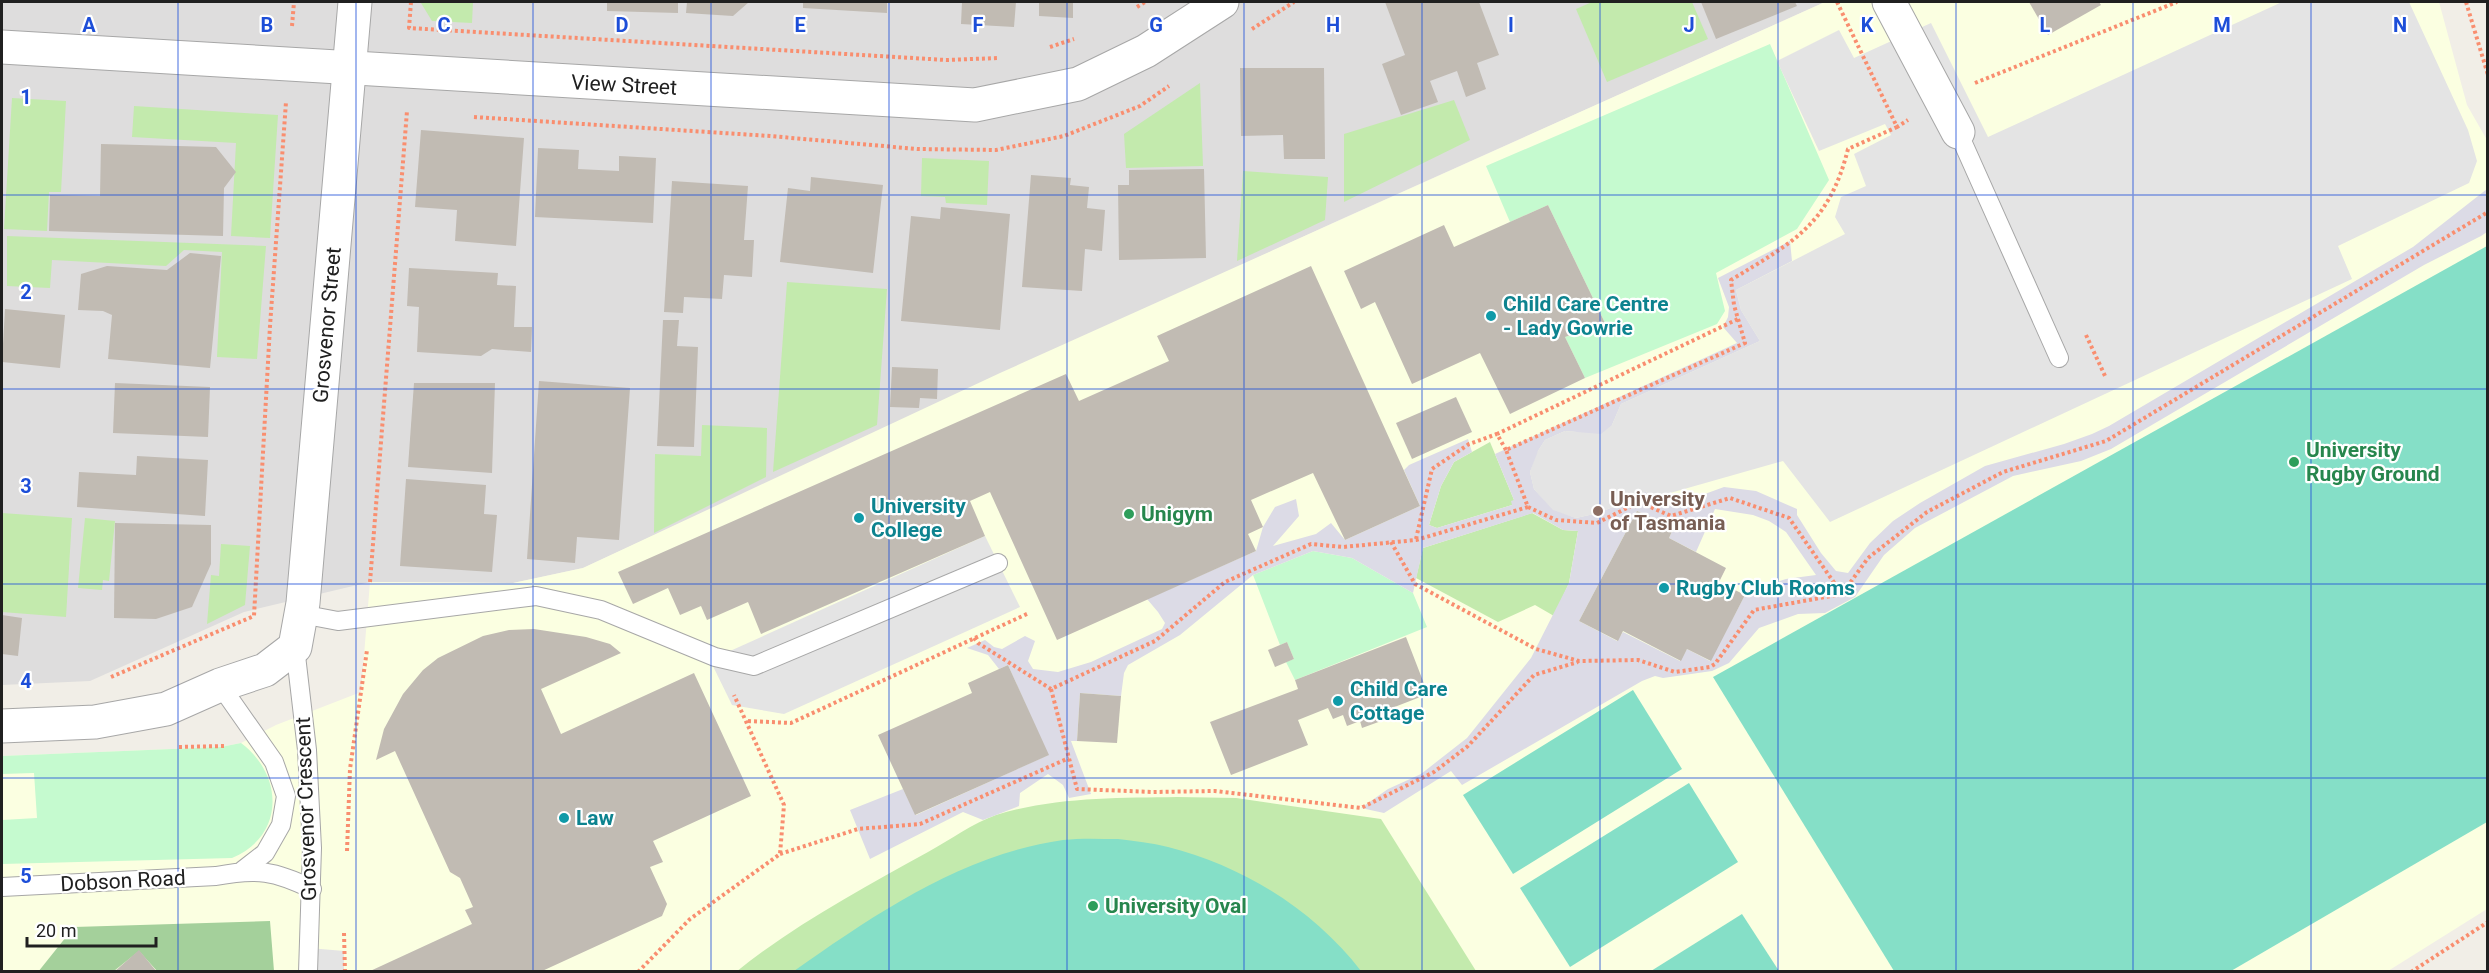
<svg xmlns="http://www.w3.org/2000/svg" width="2489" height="973" viewBox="0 0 2489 973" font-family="Roboto,sans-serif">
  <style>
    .residential { fill: #dedddd }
    .education { fill: #fbffe1 }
    .grass { fill: #c3eaad }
    .forest { fill: #a4d09b }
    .park { fill: #c5facf }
    .pitch { fill: #85dfc7 }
    .parking { fill: #e4e4e4 }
    .plaza { fill: #dcdbe6; fill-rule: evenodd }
    .building { fill: #c1bbb3 }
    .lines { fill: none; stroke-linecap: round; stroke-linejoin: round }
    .service-casing { stroke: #a7a7a7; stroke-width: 20 }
    .minor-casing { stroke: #a7a7a7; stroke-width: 35 }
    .path { stroke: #f98e6f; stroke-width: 4; stroke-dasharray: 3 3; stroke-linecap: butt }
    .service { stroke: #fff; stroke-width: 18 }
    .minor { stroke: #fff; stroke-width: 33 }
    .grid { fill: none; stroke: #1d4ed8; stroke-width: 1.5; stroke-opacity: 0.55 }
    .culture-dot { fill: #0f9aa8; stroke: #fff; stroke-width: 2 }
    .leisure-dot { fill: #2e9e5b; stroke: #fff; stroke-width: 2 }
    .education-dot { fill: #8d6e63; stroke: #fff; stroke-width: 2 }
    .labels { text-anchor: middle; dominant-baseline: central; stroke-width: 4.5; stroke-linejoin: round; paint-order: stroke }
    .street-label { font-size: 21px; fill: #202020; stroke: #fff }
    .culture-label { font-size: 21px; font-weight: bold; fill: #0d838f; stroke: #fff; text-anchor: start }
    .leisure-label { font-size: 21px; font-weight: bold; fill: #27864d; stroke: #fff; text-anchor: start }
    .education-label { font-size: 21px; font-weight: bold; fill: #785e54; stroke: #fff; text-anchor: start }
    .grid-label { font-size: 20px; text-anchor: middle; font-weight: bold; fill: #1d4ed8; stroke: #fff; stroke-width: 4.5; stroke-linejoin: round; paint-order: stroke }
  </style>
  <rect width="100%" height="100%" fill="#f1eee7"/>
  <!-- residential -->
  <polygon class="residential" points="2,2 1825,2 1335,222 583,568 513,583 370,582 244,612 90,681 2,685"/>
  <!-- education -->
  <polygon class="education" points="1825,2 2439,2 2467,105 2487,140 2487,909 2388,971 2,971 2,756 221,747 241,743 276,725 361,692 370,582 513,583 583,568 1000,373"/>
  <!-- grass -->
  <g class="grass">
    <polygon points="1592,2 1692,2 1708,39 1607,82 1576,9"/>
    <polygon points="421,3 473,2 472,23 432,21"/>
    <polygon points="1200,83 1203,166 1126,168 1124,134"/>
    <polygon points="12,98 66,101 61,192 49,192 47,231 4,229"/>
    <polygon points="1454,100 1470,140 1344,202 1344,134"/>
    <polygon points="134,106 278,115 270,238 231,236 236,143 132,137"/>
    <polygon points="922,158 989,161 987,205 946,203 945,197 921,196"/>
    <polygon points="1243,171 1328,177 1325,220 1237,261"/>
    <polygon points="7,236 266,246 257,359 217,357 222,252 184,250 166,266 52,260 50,288 7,286"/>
    <polygon points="787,282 887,289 877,425 773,472"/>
    <polygon points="702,425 767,428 766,477 654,533 655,454 701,456"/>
    <polygon points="1490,442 1514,500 1512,505 1437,528 1429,525 1441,486 1454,462"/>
    <polygon points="2,513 72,518 66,617 2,612"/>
    <polygon points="1532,513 1563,530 1578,531 1569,583 1554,616 1535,605 1498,622 1416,578 1423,548"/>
    <polygon points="85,518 115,521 109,581 103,580 102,590 78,588"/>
    <polygon points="221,544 250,546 245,605 207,624 211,575 219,576"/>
    <path d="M1177,797L1236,798L1381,819L1476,971L736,972C794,925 863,888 928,852C950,840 973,823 996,815C1054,797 1117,798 1177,797Z"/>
  </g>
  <!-- forest -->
  <polygon class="forest" points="270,921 274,971 157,971 139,951 114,971 38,972 74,927"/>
  <!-- park -->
  <g class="park">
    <polygon points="1770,44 1829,180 1797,229 1716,273 1725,311 1717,324 1585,378 1565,337 1605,323 1548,205 1510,222 1486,166"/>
    <polygon points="1313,551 1352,558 1413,593 1427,627 1295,680 1286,662 1294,659 1287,642 1280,645 1253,575"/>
    <path d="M241,743C284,775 285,836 232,858L2,864V820L37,818L34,773L2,774V756L221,747Z"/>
  </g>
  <!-- pitch -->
  <g class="pitch">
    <polygon points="2487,246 2487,822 2231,971 1894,971 1713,677"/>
    <polygon points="1633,690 1682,769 1513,874 1463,795"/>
    <polygon points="1689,783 1738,862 1570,967 1520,888"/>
    <path d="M1118,839C1134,841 1152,843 1168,847C1243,866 1314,910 1361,971H794C875,914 963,854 1063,840C1081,838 1100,839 1118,839Z"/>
    <polygon points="1742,914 1779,971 1651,971"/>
  </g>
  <!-- parking -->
  <g class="parking">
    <polygon points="2282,2 2409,2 2468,130 2477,161 2469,183 2338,246 2352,279 1830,522 1783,461 1649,499 1646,491 1628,501 1598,513 1576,518 1553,511 1534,489 1530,472 1536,454 1545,440 1565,431 1578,432 1612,425 1621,404 1760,341 1741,310 1736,290 1845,234 1835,217 1841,197 1866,186 1854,154 1891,135 1885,124 1819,151 1777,61 1839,30 1854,58 1931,23 1988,137"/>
    <polygon points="985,536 1020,607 784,714 732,705 710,660"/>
    <polygon points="309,948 344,951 344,971 308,972"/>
  </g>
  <!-- plaza -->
  <path class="plaza" d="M2487,189V232L2481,236L2424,265L2111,449L2081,461L2013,476L1915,528L1884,555L1855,597L1825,613L1798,614L1759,628L1729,663L1712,671L1663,678L1655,676L1642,681L1462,785L1451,771L1384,813L1361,808L1388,789L1421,774L1467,738L1531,658L1569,583L1578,531L1563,530L1533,513L1423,548L1413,593L1352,558L1313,551L1253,575L1180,635L1128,665L1124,673L1121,696L1080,693L1077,741H1071L1091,794L1069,798L1063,785L1048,774L1020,793L1019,806L983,820L963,812L870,859L850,810L903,789L916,815L1048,755L1008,665L999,669L988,655L967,648L985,640L994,647L1002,649L1025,636L1035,641L1028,661L1033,669L1058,672L1091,662L1162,629L1165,623L1158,612L1147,599L1256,551L1263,527L1275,507L1296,499L1299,516L1273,546L1316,534L1331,523L1345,540L1420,506L1404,470L1409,465L1468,439L1472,452L1454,462L1441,486L1429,525L1437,528L1512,505L1511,501L1514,500L1495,454L1737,343L1723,327L1728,317L1729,307L1718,278L1790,241L1792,261L1736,290L1741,310L1760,341L1621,404L1612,425L1601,434L1565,431L1545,440L1538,451L1530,472L1534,489L1553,510L1576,518L1598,513L1628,501L1646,491L1649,499L1672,506L1724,487L1756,491L1797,509V515L1821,553L1836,571L1848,573L1870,543L1893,521L1920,503L1985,466L2064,444L2092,434L2109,426L2413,247ZM1715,509L1753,515L1769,521L1786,532L1816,575L1786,579L1750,590L1745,595L1710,661L1687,649L1680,661L1623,632L1617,641L1579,621L1637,511L1674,527L1669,538L1696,552Z"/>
  <!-- building -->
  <g class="building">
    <polygon points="607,2 678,2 678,13 607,11"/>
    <polygon points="687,2 749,2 733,16 686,13"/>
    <polygon points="803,2 887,2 887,13 803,8"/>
    <polygon points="962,2 1016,2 1014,27 961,24"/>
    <polygon points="1039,2 1073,2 1073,18 1039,16"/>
    <polygon points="1385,2 1479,2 1499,55 1477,63 1486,89 1466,97 1457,71 1430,81 1438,102 1401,115 1382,64 1405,55"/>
    <polygon points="1701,2 1795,2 1797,6 1716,39"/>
    <polygon points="2029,2 2099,2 2101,5 2048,35"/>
    <polygon points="1240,68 1324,68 1325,159 1284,159 1283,135 1241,136"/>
    <polygon points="421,130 524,138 516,246 455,241 457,210 415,207"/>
    <polygon points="101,144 216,147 236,172 224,188 223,236 49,231 50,195 100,196"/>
    <polygon points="538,148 579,150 578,169 619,171 619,156 656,158 653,223 535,217"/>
    <polygon points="1204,169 1206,258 1119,260 1118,185 1129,185 1129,170"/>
    <polygon points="1031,175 1071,178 1070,185 1089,187 1087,208 1105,210 1102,251 1085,249 1082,291 1022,287"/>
    <polygon points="811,177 883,185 873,273 780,262 788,188 810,191"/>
    <polygon points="672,181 748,186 744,240 754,240 752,277 724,275 722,299 684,297 683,313 664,312"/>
    <polygon points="1548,205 1605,323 1565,337 1585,378 1510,414 1480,353 1412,384 1375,302 1361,309 1344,271 1444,225 1454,247"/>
    <polygon points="941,207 1010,214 1000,330 901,321 911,216 940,219"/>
    <polygon points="190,253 221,256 210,368 108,359 112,315 103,311 78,310 81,274 107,266 167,270"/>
    <polygon points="1311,266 1420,506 1345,540 1313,473 1251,500 1263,527 1248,534 1256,551 1057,640 990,492 970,501 985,536 761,634 748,602 707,620 701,606 680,615 668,588 633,604 618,572 1066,374 1079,401 1169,361 1157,336"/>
    <polygon points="409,268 498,273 497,285 516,286 514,327 532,327 531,352 492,349 481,356 417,352 419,307 407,306"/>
    <polygon points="5,309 65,315 60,368 2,362"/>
    <polygon points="663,320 679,320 677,346 698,347 694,447 657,446"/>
    <polygon points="892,367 938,369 937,399 920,398 919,408 890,407"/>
    <polygon points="539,381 630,388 619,540 577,537 575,563 527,559"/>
    <polygon points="115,383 210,387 208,437 113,433"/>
    <polygon points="414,383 495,383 492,473 408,467"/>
    <polygon points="1456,397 1472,432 1412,459 1396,423"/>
    <polygon points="137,456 208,460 205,516 77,507 79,472 136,475"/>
    <polygon points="406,479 486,485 484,514 497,515 492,572 400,566"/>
    <polygon points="1637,511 1674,527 1669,538 1726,568 1719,582 1745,595 1711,661 1687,649 1681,661 1623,631 1618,641 1579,621"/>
    <polygon points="115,523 211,525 211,564 192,607 156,619 114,618"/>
    <polygon points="2,615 22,618 18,656 2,654"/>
    <polygon points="534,629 586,637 610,644 621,653 541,689 561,734 694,673 751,796 653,841 663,862 650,867 667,904 662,916 540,972 368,972 472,924 465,910 473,907 460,878 450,872 395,751 376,760 384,729 403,694 423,670 438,658 483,636 509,630"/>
    <polygon points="1406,637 1428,694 1392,708 1395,716 1362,728 1360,721 1347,726 1343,715 1333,719 1328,708 1298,720 1308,745 1231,775 1210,722 1298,689 1295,680"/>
    <polygon points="1287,642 1294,659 1275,667 1268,650"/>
    <polygon points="1008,665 1049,755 915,815 878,735 972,693 968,683"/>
    <polygon points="1080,693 1121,696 1117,743 1077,741"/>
    <polygon points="139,950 157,972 114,972"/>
  </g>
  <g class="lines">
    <!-- service casing -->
    <g class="service-casing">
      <g id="service">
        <polyline points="1958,132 2059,358"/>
        <polyline points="301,614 338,621 536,596 601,610 715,657 754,666 998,563"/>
        <polyline points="295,647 307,750 312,848 308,972"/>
        <polyline points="220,685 274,762 286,796 281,825 265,853 243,870"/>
        <path d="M2,887L216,876C257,868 275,871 312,889"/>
      </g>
    </g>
    <!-- minor casing -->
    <g class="minor-casing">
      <g id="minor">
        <polyline points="1889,2 1958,132"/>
        <polyline points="2,47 975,105 1078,84 1146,51 1222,2"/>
        <polyline points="2,726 95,722 166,709 220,685 265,670 295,647 303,603 355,2"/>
      </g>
    </g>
    <!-- path -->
    <g class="path">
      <polyline points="411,2 409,28 946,60 999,58"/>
      <polyline points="1837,2 1897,127 1908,120"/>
      <polyline points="2466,2 2488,75"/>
      <polyline points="1137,7 1145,2"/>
      <polyline points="292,26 294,2"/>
      <polyline points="1252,29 1294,2"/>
      <polyline points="1050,47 1074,39"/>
      <polyline points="1975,83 2177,2"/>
      <polyline points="474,117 770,136 917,149 996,150 1064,136 1140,106 1169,86"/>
      <polyline points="2086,335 2106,378"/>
      <polyline points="1506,450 1497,434 1738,319"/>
      <polyline points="1528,507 1556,520 1597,523 1639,502 1671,516 1730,498 1789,518 1842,594"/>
      <polyline points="1416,539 1432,469 1469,444 1497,434"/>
      <polyline points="1391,542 1415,584 1536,649 1579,661 1638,660 1675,672 1710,667 1715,664 1754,610 1842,594 1868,558 1927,512 2003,472 2106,441 2488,212"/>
      <polyline points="370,582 407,111"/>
      <path d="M974,638L978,643L1051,689L1155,641L1225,582L1311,544L1343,547L1416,540L1528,507L1506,450L1745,343L1734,305L1731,280C1793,242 1829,225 1848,149L1897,127"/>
      <polyline points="111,677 254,616 270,326 286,102"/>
      <polyline points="1051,689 1077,789 1153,792 1215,791 1361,808 1434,772 1468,746 1534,675 1578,662"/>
      <polyline points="748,721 791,723 1029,613"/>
      <polyline points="179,747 225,746"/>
      <polyline points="347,851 350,769 367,650"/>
      <polyline points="780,854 858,829 920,824 1069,758"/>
      <polyline points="344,933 345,972"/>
      <polyline points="638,972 690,919 780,854 784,805 734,695"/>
      <polyline points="2411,972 2488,922"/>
    </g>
    <!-- service -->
    <use href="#service" class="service"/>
    <!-- minor -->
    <use href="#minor" class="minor"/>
  </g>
  <!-- grid -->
  <path class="grid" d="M178,2V972M356,2V972M533,2V972M711,2V972M889,2V972M1067,2V972M1244,2V972M1422,2V972M1600,2V972M1778,2V972M1956,2V972M2133,2V972M2311,2V972M2,195H2488M2,389H2488M2,584H2488M2,778H2488"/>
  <!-- markers -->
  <g class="culture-dot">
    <circle cx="1491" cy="316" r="6"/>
    <circle cx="859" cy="518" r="6"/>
    <circle cx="1664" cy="588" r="6"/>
    <circle cx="1338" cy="701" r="6"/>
    <circle cx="564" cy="818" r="6"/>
  </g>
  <g class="leisure-dot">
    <circle cx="2294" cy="462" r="6"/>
    <circle cx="1129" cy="514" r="6"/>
    <circle cx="1093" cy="906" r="6"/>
  </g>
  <circle class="education-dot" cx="1598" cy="511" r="6"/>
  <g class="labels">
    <!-- street labels -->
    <g class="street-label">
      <text transform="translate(624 85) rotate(3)">View Street</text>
      <text transform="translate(327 325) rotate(-85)">Grosvenor Street</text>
      <text transform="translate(306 809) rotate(-92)">Grosvenor Crescent</text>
      <text transform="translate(123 881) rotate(-3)">Dobson Road</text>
    </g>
    <!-- culture labels -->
    <g class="culture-label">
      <text x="1503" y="304">Child Care Centre<tspan x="1503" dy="24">- Lady Gowrie</tspan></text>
      <text x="871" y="506">University<tspan x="871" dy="24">College</tspan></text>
      <text x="1676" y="588">Rugby Club Rooms</text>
      <text x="1350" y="689">Child Care<tspan x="1350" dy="24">Cottage</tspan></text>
      <text x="576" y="818">Law</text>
    </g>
    <!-- leisure labels -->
    <g class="leisure-label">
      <text x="2306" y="450">University<tspan x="2306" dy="24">Rugby Ground</tspan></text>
      <text x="1141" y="514">Unigym</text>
      <text x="1105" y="906">University Oval</text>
    </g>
    <!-- education labels -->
    <g class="education-label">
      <text x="1610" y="499">University<tspan x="1610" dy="24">of Tasmania</tspan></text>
    </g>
  </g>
  <g class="grid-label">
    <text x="89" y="32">A</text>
    <text x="267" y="32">B</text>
    <text x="444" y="32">C</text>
    <text x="622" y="32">D</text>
    <text x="800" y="32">E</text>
    <text x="978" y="32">F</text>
    <text x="1156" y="32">G</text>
    <text x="1333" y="32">H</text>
    <text x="1511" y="32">I</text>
    <text x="1689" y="32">J</text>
    <text x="1867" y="32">K</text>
    <text x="2045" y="32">L</text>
    <text x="2222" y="32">M</text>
    <text x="2400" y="32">N</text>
    <text x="26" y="104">1</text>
    <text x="26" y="299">2</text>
    <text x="26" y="493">3</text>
    <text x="26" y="688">4</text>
    <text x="26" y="883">5</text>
  </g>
  <!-- border -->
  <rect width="2489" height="973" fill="none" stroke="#202020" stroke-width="6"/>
  <!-- scale -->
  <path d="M27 937v9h129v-9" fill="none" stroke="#202020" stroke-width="3"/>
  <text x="36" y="937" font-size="18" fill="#202020" stroke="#ffffff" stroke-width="4.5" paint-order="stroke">20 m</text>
</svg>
